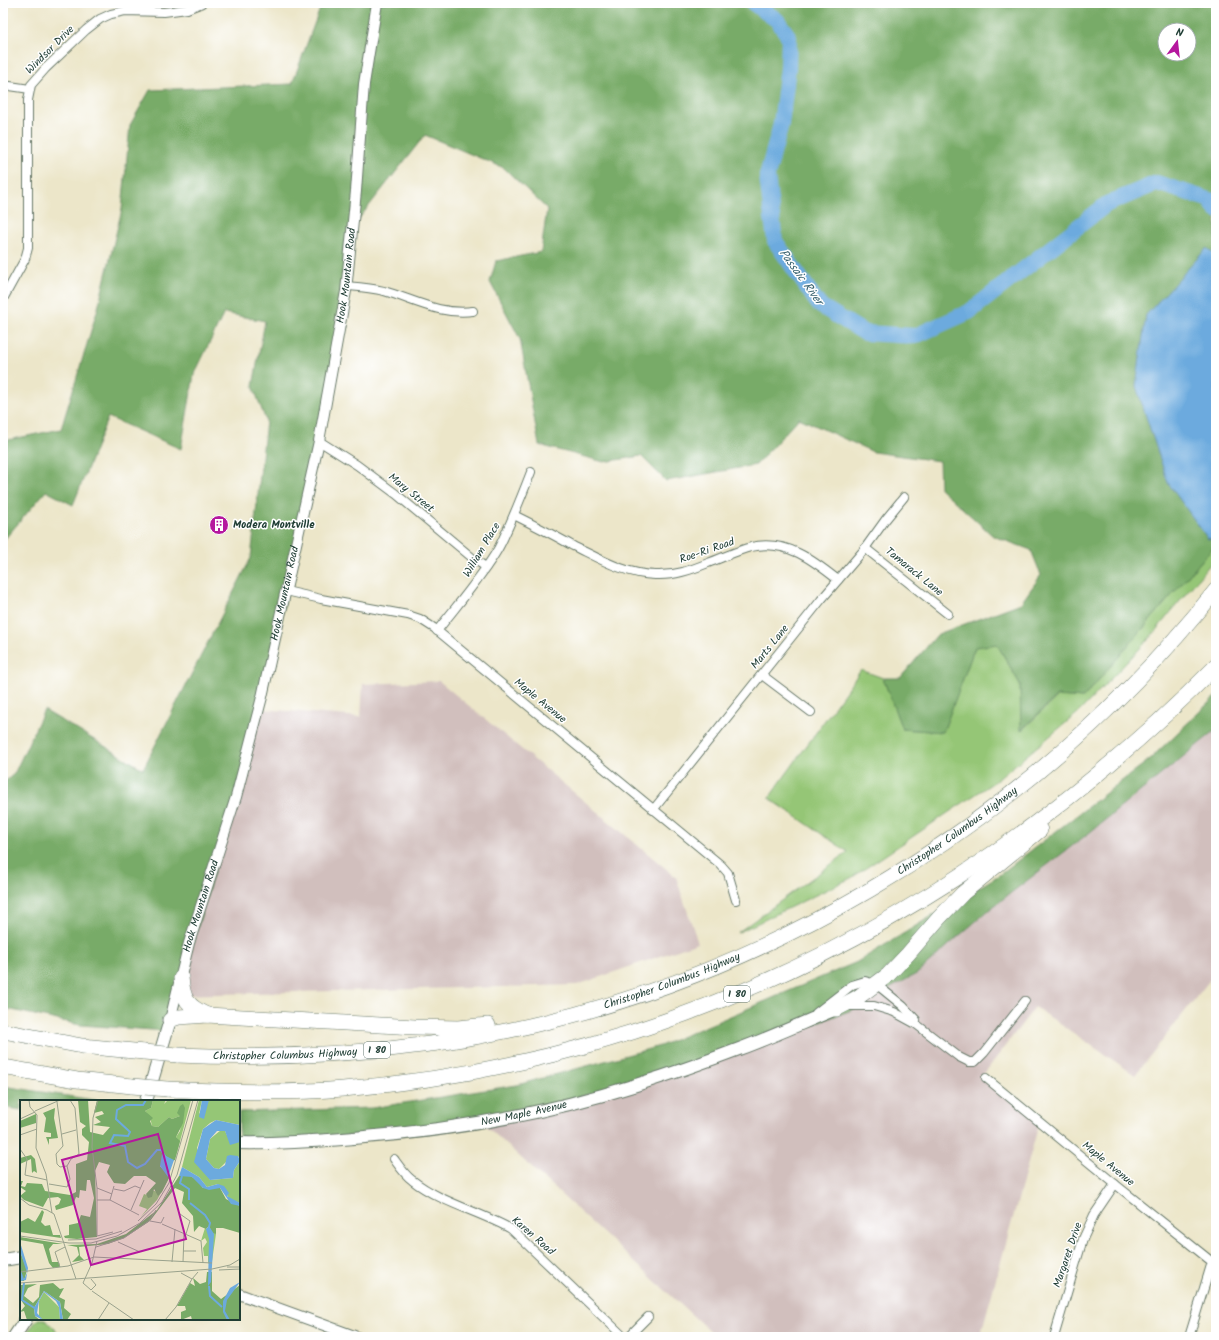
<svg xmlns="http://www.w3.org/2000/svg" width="1219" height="1340" viewBox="0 0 1219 1340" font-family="Kalam,sans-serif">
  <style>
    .industrial { fill: #d1bfbd }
    .green { fill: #95c676; stroke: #5a8255 }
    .forest { fill: #78ab67; stroke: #4c744e; fill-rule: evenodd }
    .water { fill: #6caade; stroke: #467489 }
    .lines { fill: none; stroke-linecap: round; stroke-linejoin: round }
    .river { stroke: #6caade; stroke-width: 16 }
    .minor-casing { stroke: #677868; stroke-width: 10 }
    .tertiary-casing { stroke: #677868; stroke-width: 12 }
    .secondary-casing { stroke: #677868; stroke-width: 14 }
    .motorway-casing { stroke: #677868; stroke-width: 16 }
    .minor { stroke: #fff; stroke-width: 8 }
    .tertiary { stroke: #fff; stroke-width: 10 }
    .secondary { stroke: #fff; stroke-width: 12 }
    .motorway { stroke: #fff; stroke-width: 15 }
    .motorway-bridge-casing { stroke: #677868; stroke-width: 16; stroke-linecap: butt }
    .motorway-bridge { stroke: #fff; stroke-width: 15 }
    .labels { text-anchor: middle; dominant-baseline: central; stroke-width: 3; stroke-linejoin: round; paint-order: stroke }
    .shield { fill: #fff; stroke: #627771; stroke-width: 1 }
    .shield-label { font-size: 10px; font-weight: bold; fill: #1f3d34 }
    .street-label { font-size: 11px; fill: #1f3d34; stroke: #fff }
    .poi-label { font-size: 11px; font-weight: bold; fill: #1f3d34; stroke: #fff; text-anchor: start }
    .water-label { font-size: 12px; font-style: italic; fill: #3a6370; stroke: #fff }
    .inset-river { fill: none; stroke: #6caade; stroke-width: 2 }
    .inset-road { fill: none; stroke: #9aa28d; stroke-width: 1 }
    .view { fill: #b5179e; fill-opacity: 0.15; stroke: #b5179e; stroke-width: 2 }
    .inset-edge { fill: none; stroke: #1f3d34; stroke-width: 2 }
  </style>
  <rect width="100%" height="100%" fill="#fff"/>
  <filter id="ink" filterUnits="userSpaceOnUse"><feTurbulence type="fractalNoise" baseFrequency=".025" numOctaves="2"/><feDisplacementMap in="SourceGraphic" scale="8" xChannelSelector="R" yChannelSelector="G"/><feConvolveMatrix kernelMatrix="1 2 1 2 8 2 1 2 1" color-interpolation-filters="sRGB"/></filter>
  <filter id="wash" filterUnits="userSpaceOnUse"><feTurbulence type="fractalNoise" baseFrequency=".012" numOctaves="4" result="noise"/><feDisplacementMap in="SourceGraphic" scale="16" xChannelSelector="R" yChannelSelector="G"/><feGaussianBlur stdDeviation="0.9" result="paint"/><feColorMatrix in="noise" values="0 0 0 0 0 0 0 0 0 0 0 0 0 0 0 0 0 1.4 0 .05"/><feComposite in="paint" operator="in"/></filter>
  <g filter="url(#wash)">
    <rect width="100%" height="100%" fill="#ece6c9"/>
    <!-- industrial -->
    <g class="industrial">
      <polygon points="439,681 676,877 698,943 577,985 178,995 262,709 361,717 363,684"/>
      <polygon points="1216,730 1216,972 1135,1075 1035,1007 983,1075 1040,1120 980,1337 716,1337 483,1123 849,1011 882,992 960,935 990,909 1089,833"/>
    </g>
    <!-- green -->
    <g class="green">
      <polygon points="1216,544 1216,557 1148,640 1079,712 997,780 851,878 737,933 848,852 769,798 861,670 883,678 902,729 943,732 975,647 997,644 1020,684 1022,730 1058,696 1083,698"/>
      <polygon points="38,1319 45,1319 63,1337 23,1337"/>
    </g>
    <!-- forest -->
    <g class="forest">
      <path d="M322,3H1216V257L1206,248L1208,539L1216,537V544L1083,698L1057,696L1021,730L1020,684L997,644L975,647L943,732L902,729L883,678H900L938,634L1021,603L1041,575L1031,550L993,536L940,488L939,461L873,452L799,418L756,465L666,481L641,456L604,462L539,445L520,339L490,282L496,261L541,252L547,209L504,168L425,135L350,230L335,366L262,709L167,1031L80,1025L3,1008V783L14,774L44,710L143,769L251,558L266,421L253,386L265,321L224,313L194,375L181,449L108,417L73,505L46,491L3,541V441L61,429L98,308L122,209L130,125L150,90L292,84ZM1165,30H1189V54H1165Z"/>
      <polygon points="1216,696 1216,730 1089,833 990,909 960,935 918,973 849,1011 707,1062 483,1123 275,1143 239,1136 239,1112 372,1108 517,1085 660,1046 857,962 999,875 1149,760"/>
      <polygon points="3,1086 100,1101 21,1101 21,1110 3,1107"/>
    </g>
    <!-- water -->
    <polygon class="water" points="1207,248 1216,257 1216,537 1208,539 1168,483 1136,386 1146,315"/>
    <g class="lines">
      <!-- river -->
      <polyline class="river" points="753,3 777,20 789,37 788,68 781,124 767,176 775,241 819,305 865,333 915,336 969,312 1107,204 1157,183 1210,200 1216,210"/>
    </g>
  </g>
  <g filter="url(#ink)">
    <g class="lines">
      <!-- minor casing -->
      <g class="minor-casing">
        <g id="minor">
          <polyline points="3,85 30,89"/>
          <path d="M347,286C359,287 372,288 384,291C415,300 439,315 473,311"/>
          <polyline points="3,299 25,259 28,248 28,100 31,85 46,68 86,30 100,19 111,14 125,11 164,12 187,9 202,3"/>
          <polyline points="319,441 357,465 396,494 475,560 486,567"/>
          <path d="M514,515C534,525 554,535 573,546C600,559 625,574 655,575C674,576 691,570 708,563C722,558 736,551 751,547C786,539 813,560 838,580"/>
          <polyline points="865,548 948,614"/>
          <polyline points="286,591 321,599 408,615 420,619 434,628 721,865 728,873 736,900"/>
          <path d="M437,631C458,604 481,578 498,549C511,524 521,498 531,472"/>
          <polyline points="762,675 811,712"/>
          <polyline points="653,810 821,600 863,551 886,519 904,497"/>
          <polyline points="849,1006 874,1006 894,1012 916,1024 959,1057 969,1062 975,1062 984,1053 1025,1001"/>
          <polyline points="816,1013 852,985 865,981 876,984 903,1006 916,1020"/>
          <polyline points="986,1078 1115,1184 1216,1265"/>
          <path d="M394,1159C399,1166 405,1175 412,1180C441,1203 479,1211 511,1229L624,1337"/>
          <polyline points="628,1337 648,1317"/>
          <polyline points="1054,1337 1083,1239 1094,1215 1115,1184"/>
          <polyline points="1189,1337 1212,1262"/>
        </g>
      </g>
      <!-- tertiary casing -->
      <g class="tertiary-casing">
        <g id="tertiary">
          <path id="s1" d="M170,1020L189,943L236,797L262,697L319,441L346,291L356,191L364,84L377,3"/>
          <polyline points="239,1294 357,1337"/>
        </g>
      </g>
      <!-- secondary casing -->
      <g class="secondary-casing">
        <g id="secondary">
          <polyline points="146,1101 170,1020"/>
          <path id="s2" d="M239,1143C277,1144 315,1141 354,1138C449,1131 545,1114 636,1085C671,1074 705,1062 739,1049C772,1037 804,1022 836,1009"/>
          <polyline points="3,1260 21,1257"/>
          <polyline points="14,1337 26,1319"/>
        </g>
      </g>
      <!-- motorway casing -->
      <g class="motorway-casing">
        <g id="motorway">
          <path d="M181,978C183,999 187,1006 207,1015"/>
          <polyline points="836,1009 857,998 888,975 908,954 939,918 963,893 1040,830"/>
          <polyline points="170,1020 179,1017 207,1015 415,1027 458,1028 488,1025"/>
          <polyline points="3,1031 82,1046 144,1052"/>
          <path id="s3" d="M177,1055C265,1059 352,1055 438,1043C745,998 1024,830 1216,590"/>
          <polyline points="3,1067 77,1080 132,1086"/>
          <path d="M167,1089C225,1092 284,1094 343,1089C598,1068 824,978 1030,827C1096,778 1159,724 1216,666"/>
        </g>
      </g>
      <!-- minor -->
      <use href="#minor" class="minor"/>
      <!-- tertiary -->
      <use href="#tertiary" class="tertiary"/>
      <!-- secondary -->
      <use href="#secondary" class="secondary"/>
      <!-- motorway -->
      <use href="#motorway" class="motorway"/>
      <!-- motorway-bridge casing -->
      <g class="motorway-bridge-casing">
        <g id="motorway-bridge">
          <polyline points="144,1052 177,1055"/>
          <polyline points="132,1086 167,1089"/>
        </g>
      </g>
      <!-- motorway-bridge -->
      <use href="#motorway-bridge" class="motorway-bridge"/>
    </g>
  </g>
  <!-- icons -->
  <defs>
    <g id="building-disc" transform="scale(1)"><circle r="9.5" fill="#b5179e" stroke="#fff"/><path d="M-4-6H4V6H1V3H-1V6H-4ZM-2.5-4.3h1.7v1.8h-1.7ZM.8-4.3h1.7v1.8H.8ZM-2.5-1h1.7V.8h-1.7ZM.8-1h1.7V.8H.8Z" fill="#fff"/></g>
  </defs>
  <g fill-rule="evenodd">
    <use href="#building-disc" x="219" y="525"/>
  </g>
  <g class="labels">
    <!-- shield labels -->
    <g class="shield">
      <rect x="724" y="986" width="26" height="16" rx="3"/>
      <rect x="364" y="1042" width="26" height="16" rx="3"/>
    </g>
    <g class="shield-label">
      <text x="737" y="994">I 80</text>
      <text x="377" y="1050">I 80</text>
    </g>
    <!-- street labels -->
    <g class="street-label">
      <text transform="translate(50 50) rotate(-45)">Windsor Drive</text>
      <text stroke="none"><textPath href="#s1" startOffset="766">Hook Mountain Road</textPath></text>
      <text transform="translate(411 493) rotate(39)">Mary Street</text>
      <text transform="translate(482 550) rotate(-59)">William Place</text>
      <text transform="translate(707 551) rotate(-19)">Roe-Ri Road</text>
      <text transform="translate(914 572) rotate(39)">Tamarack Lane</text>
      <text stroke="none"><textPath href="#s1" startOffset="442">Hook Mountain Road</textPath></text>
      <text transform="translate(770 647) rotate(-51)">Marts Lane</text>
      <text transform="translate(540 701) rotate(39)">Maple Avenue</text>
      <text stroke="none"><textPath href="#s3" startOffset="828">Christopher Columbus Highway</textPath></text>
      <text stroke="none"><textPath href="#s1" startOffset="118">Hook Mountain Road</textPath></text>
      <text stroke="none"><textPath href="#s3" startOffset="504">Christopher Columbus Highway</textPath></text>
      <text stroke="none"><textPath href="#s3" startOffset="108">Christopher Columbus Highway</textPath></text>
      <text stroke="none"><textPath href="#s2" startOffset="287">New Maple Avenue</textPath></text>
      <text transform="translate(1108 1164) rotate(39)">Maple Avenue</text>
      <text transform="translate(533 1236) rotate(41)">Karen Road</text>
      <text transform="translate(1068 1255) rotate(-71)">Margaret Drive</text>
    </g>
    <!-- poi labels -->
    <g class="poi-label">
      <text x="233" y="525">Modera Montville</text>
    </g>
    <!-- water labels -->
    <g class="water-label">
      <text transform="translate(801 277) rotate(54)">Passaic River</text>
    </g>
  </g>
  <!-- overview -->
  <g transform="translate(20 1100)">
    <rect width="220" height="220" fill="#ece6c9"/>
    <path d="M133,0H146L144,4L148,0H171L155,60L159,41L156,37L160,31L163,8L160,10V16L152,19L149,17L138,27L132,26L130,17L125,11L131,8ZM179,0H182L179,14L189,0H220V25L196,20L190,23L183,29L177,48L190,80L213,78L214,70L220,61V103L210,99L198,84L187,87L179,77L162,67ZM201,30L205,31L210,42H220V60L218,56L207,61L199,69L194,68L186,59L190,39ZM150,76L137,100L120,118L127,109L119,106L124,94L132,97V90L137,92ZM185,128L196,134L191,168L188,162V156H184L183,148L187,142L185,138L181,141ZM24,192L39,207L40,220H23L19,216V201Z" fill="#95c676"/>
    <path d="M58,0H68L70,32L83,35L90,27L73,25L81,22L75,17L84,14L82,11L74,13L77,0H133L131,8L125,11L133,18L130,21L132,26L138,27L149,17L152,19L160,16L157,13L160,6L163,4L165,8L163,23L156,37L160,41L155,60L140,66L150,76L142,92L138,96L134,89L132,97L128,98L126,94L136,83L126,76H114L105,84L94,83L87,72L90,65L79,62L75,71L77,137L57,139L45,138L44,136L49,135V125L58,123L61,115L70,117L74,98L70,80H67L66,91L60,90L59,98L56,97L53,105L36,110L35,106L39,104L41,99L38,97L28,98L23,107L4,100L0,96L6,91L0,87V81H3L1,86L5,87L7,83L22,84L25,91L50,95L56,92V64L67,60L69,42L62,35V29L66,26L60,22ZM35,8L34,18L38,38L29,39V45L26,37H31V33L24,32L26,18L23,13ZM16,14V23L0,28V21ZM11,55L15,59L17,73L14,71L12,73L11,59L0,64V58ZM168,75L176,79L183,88H200L206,99L220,106V133L203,128H196V134L192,133L189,126L186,129L179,126L174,132L173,116L162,103L164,92L155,88L130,121L104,138L88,144L59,147L60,156L64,160L52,162L59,155L57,147L47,145L77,144L106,134L137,110L159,76ZM22,110L24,112L21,122L25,126L30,125L33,135H40L41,138L0,132V122L8,118L15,122ZM0,137L43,144H33L29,149L32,162H39L40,167L33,168L29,163L23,144L0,140ZM0,151L7,170L4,181H0ZM187,172H192V191L201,199L220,185V220H172L171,216L161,220V212L166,210L165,206H157L170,183L175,186L173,178L180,184L186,182ZM33,183L40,189L44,188L39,197L45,200L44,208L51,214L47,220H43L40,202L24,191L14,208L15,216L20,220H7L4,211L0,212L5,206L1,200V185L17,184L8,188L4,196L13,203L19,197L20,185Z" fill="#78ab67"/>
    <path d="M182,0H189L184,19L179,17ZM196,20L220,25V42L210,45L205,31H197L190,39L186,59L194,68L199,69L205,65L207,56L210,55L218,56L220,61L214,70L213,78L190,80L174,62L183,29ZM142,54L154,60L148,77L140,66ZM162,67L179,77L187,87L198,84L204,86L209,93L207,96L220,103V106L211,104L200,88L189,90L183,88L172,77L159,76ZM189,126L194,134L191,182L188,186L189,139L186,129ZM0,142L8,168L6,180L1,181L0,168L4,179L7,173L0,151ZM220,182L207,200L205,211L210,220H207L203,212V201L210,188ZM24,191L40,202L43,220H40L39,207L36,201L24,192L19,201L17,213L23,220L15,216L14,208Z" fill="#6caade"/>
    <path class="inset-river" d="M126,0L123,5H106L97,10L96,19L110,32L108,36L94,35L90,43L105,46L108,62L117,68L125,64L137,50H141L147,59M162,76L160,83L169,89V100M170,103L185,115L190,123L189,127M4,183L2,200L16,209M189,186L190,196L202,207"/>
    <path class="inset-road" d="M9,0L10,7L17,15L16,48L26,74L32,113M37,2L43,46L36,54L37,64L40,67L47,66M15,11L40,0M0,19L15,12M42,34L56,30M0,35L17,29M0,49L7,59L5,75L27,80M29,84L47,87L50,79L47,66L51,59L59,54L55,8L50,0M77,88L92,94M94,89L104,91L115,86L120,88M0,98L9,105L27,110L34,114L56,179M77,100H90L119,115M90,100L94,86M111,110L124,80M160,114L170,121L166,134M118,121L136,104L149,83L173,0M129,121L136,110M130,121L141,123L144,117M142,124L181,141L183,163M0,136L49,143H71L97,136L120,123L142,102L157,75L178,0M77,136V88L72,47L73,18L78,0M77,136L93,132M48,140L76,139L102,131M98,142L120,152M76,147L104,138L129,121M163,151H176M74,157L192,163M152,162L155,129M163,162L164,134M40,167L35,152L45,147M207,167H220M199,170L220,169M0,172L48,166L74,157M161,173L172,179L178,172M71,179L76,185L71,190M0,183L192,169L210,165L220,159M71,190L63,183L72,163L77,141M72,191L114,220M78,220L89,203M145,220L156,207L172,179"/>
    <path class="view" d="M138,34L166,139L71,165L42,60Z"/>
    <rect width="220" height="220" class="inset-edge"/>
  </g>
  <!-- margin -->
  <rect width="1219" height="1340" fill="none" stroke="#fff" stroke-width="16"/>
  <!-- north arrow -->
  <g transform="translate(1177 42) rotate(15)"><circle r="19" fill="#ffffff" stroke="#a5b1ae"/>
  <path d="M0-3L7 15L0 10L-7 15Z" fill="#b5179e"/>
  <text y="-6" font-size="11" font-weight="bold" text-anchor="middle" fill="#1f3d34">N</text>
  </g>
</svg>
